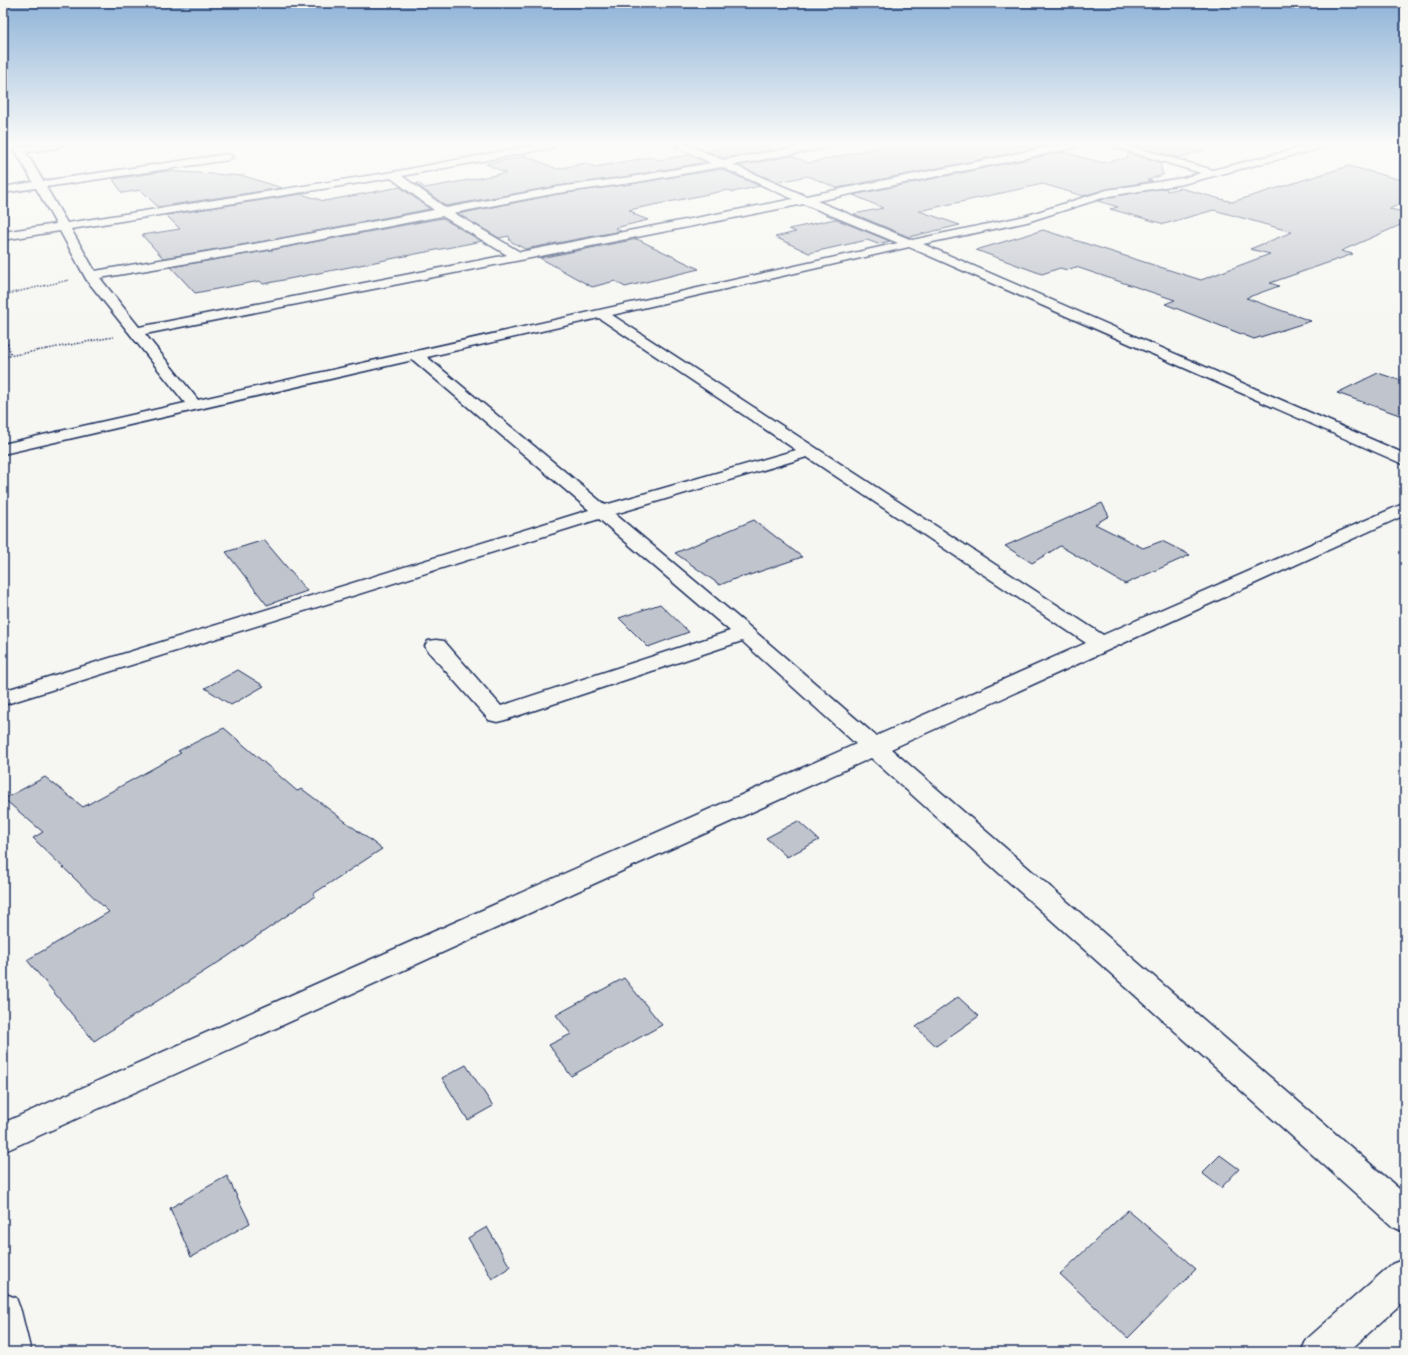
<svg xmlns="http://www.w3.org/2000/svg" width="1408" height="1355" viewBox="0 0 1408 1355" font-family="Pangolin,sans-serif">
  <style>
    .building { fill: #c0c4cd; stroke: #1b2f5e }
    .lines { fill: none; stroke-linecap: round; stroke-linejoin: round }
    .minor-casing { stroke: #1b2f5e; stroke-width: 3 }
    .path { stroke: #1b2f5e; stroke-width: 1.5; stroke-dasharray: 1.5 1.5; stroke-linecap: butt }
    .minor { fill: #f6f6f2; fill-rule: evenodd }
  </style>
  <rect width="100%" height="100%" fill="#f6f6f2"/>
  <filter id="ink" filterUnits="userSpaceOnUse"><feTurbulence type="fractalNoise" baseFrequency=".025" numOctaves="2"/><feDisplacementMap in="SourceGraphic" scale="8" xChannelSelector="R" yChannelSelector="G"/><feConvolveMatrix kernelMatrix="1 2 1 2 8 2 1 2 1" color-interpolation-filters="sRGB"/></filter>
  <g filter="url(#ink)">
    <!-- building -->
    <g class="building">
      <polygon points="742,145 762,145 774,150 723,158 707,151"/>
      <polygon points="890,145 1045,145 1048,146 837,188 808,176 778,182 738,166 791,156 809,163"/>
      <polygon points="1132,145 1203,145 1204,150 1178,158"/>
      <polygon points="1063,152 1103,163 1127,158 1128,153 1163,163 1160,164 1163,175 1147,180 1153,181 1107,189 1083,196 1043,184 919,211 960,225 909,237 854,214 883,208 853,195"/>
      <polygon points="690,155 706,162 631,176 558,186 446,206 416,184 419,183 425,188 506,173 486,164 526,156 557,169 586,163 595,167 651,157 658,160"/>
      <polygon points="1349,166 1405,181 1405,202 1389,209 1405,212 1405,223 1341,251 1353,254 1270,283 1279,286 1246,298 1311,321 1254,339 1165,304 1175,300 1076,267 1067,270 1060,268 1042,274 976,250 1043,230 1201,280 1270,254 1250,249 1292,232 1214,210 1164,224 1110,209 1118,207 1098,201 1109,197 1166,188 1167,191 1180,188 1232,202"/>
      <polygon points="721,169 760,186 733,192 728,190 629,210 635,213 633,214 648,220 615,228 621,231 525,249 510,241 509,236 499,238 458,214 558,194 631,184"/>
      <polygon points="166,171 244,176 282,188 158,207 141,190 122,193 113,179"/>
      <polygon points="400,187 430,209 271,240 163,258 142,235 180,229 166,215 301,194 324,201"/>
      <polygon points="442,218 482,241 263,284 260,281 195,293 171,267 271,250"/>
      <polygon points="835,219 890,241 878,244 867,240 809,253 775,237 796,232 789,229"/>
      <polygon points="637,239 699,269 625,287 615,281 592,287 540,258"/>
      <polygon points="1378,373 1405,382 1405,417 1337,393"/>
      <polygon points="1102,503 1109,516 1095,524 1143,548 1162,541 1190,555 1125,584 1060,546 1032,563 1005,546"/>
      <polygon points="754,520 802,557 744,577 742,576 720,585 675,553"/>
      <polygon points="264,540 307,591 267,605 226,552"/>
      <polygon points="660,604 689,632 648,647 619,618"/>
      <polygon points="238,670 264,686 231,705 205,688"/>
      <polygon points="224,728 297,791 302,789 382,849 313,894 315,896 227,957 94,1041 27,960 109,912 33,838 43,832 4,799 45,777 83,807 181,753 178,751"/>
      <polygon points="798,821 819,840 787,857 766,838"/>
      <polygon points="624,978 662,1025 571,1076 549,1045 571,1034 556,1015"/>
      <polygon points="958,997 979,1016 936,1046 916,1027"/>
      <polygon points="466,1065 493,1106 468,1120 442,1078"/>
      <polygon points="1220,1155 1239,1169 1221,1188 1202,1173"/>
      <polygon points="227,1176 250,1223 191,1257 170,1208"/>
      <polygon points="1128,1210 1196,1269 1128,1338 1060,1274"/>
      <polygon points="487,1227 510,1267 492,1279 468,1238"/>
    </g>
    <g class="lines">
      <!-- minor casing -->
      <g class="minor-casing">
        <g id="minor">
          <path d="M35,145H62L57,148L26,152L43,181L228,154L233,157L228,160L46,187L67,223L393,172L535,145H556L551,148L402,176L446,208L558,187L631,177L711,163L677,147L675,145H688L723,160L810,145H831L826,148L733,165L806,196L1060,145H1079L1074,148L817,201L912,240L1025,216L1107,190L1183,178L1201,173L1114,147L1112,145H1127L1213,170L1311,145H1327L1325,147L1183,184L1109,196L1027,222L923,244L1405,454V465L909,247L612,315L1103,635L1405,503V515L891,749L1405,1194V1232L1393,1227L871,758L3,1152V1123L856,744L742,641L505,720L497,722L489,720L428,651L425,646L428,641L436,640L444,641L501,706L730,631L599,519L3,705V691L589,510L413,360L3,454V444L185,403L86,279L60,231L3,240V232L56,224L36,188L3,193V187L33,182L15,150L16,148ZM721,167L793,199L520,252L454,213L558,193L631,183ZM391,178L434,210L271,241L95,271L71,229ZM804,204L898,243L198,400L145,334ZM442,216L507,255L139,327L100,278L271,249ZM599,318L796,450L605,505L427,357ZM807,457L1086,643L876,736L752,629L615,514Z"/>
          <polygon points="1405,1259 1405,1300 1348,1352 1301,1352 1307,1339 1392,1264"/>
          <polygon points="3,1293 16,1298 21,1311 31,1352 3,1352"/>
        </g>
      </g>
      <!-- path -->
      <g class="path">
        <polyline points="3,295 69,280"/>
        <polyline points="3,329 11,355"/>
        <polyline points="3,357 113,337"/>
      </g>
      <!-- minor -->
      <use href="#minor" class="minor"/>
    </g>
  </g>
  <!-- sky -->
  <linearGradient id="sky" x2="0" y2="1"><stop stop-color="#8fb3d8"/><stop offset="0.43" stop-color="#fbfbf9"/><stop offset="1" stop-color="#fbfbf9" stop-opacity="0"/></linearGradient>
  <rect width="1408" height="335" fill="url(#sky)"/>
  <!-- margin -->
  <rect width="1408" height="1355" fill="none" stroke="#f6f6f2" stroke-width="16"/>
  <rect x="8" y="8" width="1392" height="1339" fill="none" stroke="#1b2f5e" stroke-width="1.5" filter="url(#ink)"/>
</svg>
